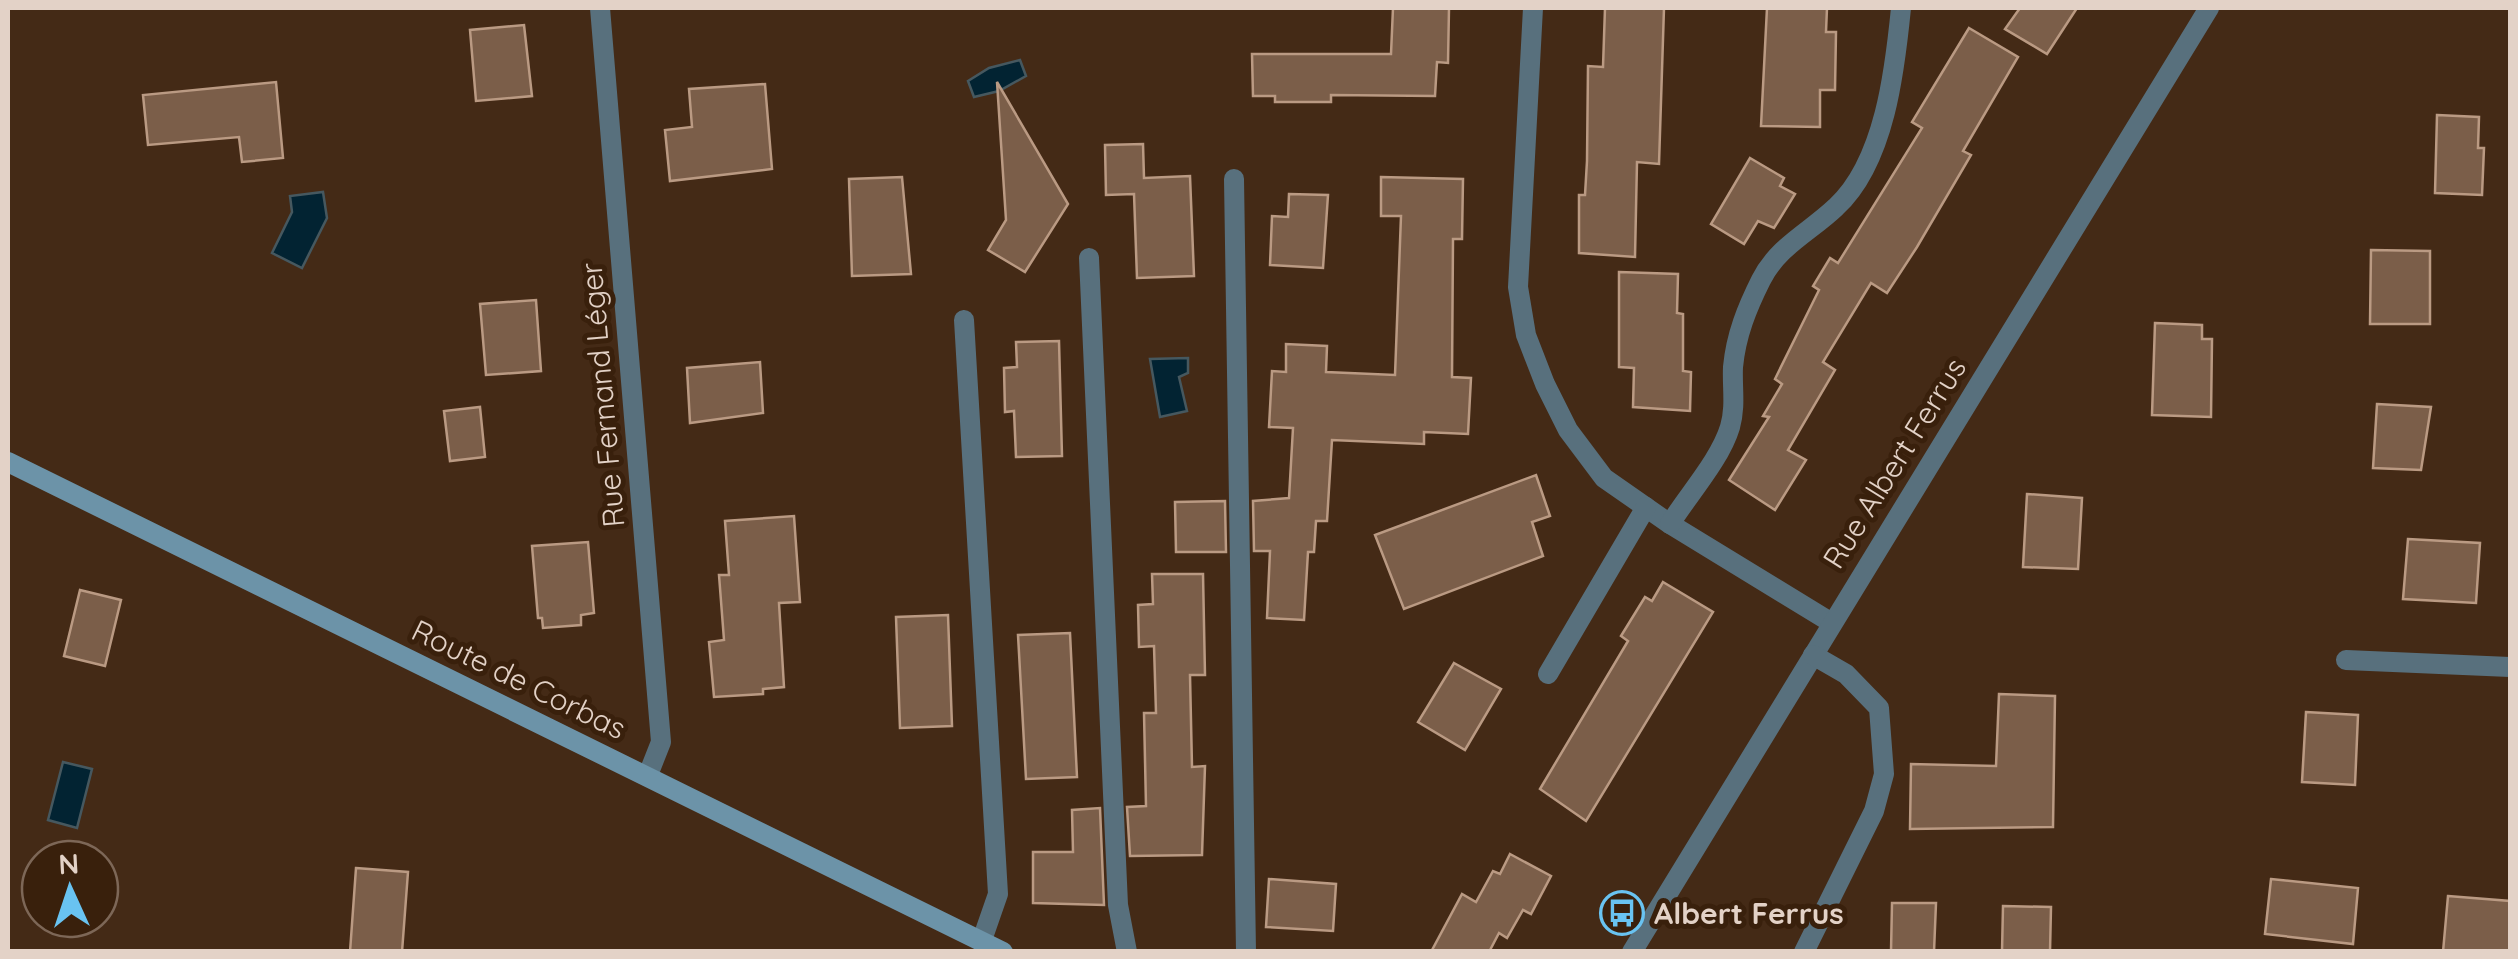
<svg xmlns="http://www.w3.org/2000/svg" width="2518" height="959" viewBox="0 0 2518 959" font-family="Quicksand,sans-serif">
  <style>
    .water { fill: #022332; stroke: #46585f; stroke-width: 2.5 }
    .building { fill: #7b5e49; stroke: #ba9a83; stroke-width: 2.5 }
    .lines { fill: none; stroke-linecap: round; stroke-linejoin: round }
    .lane { stroke: #58707d; stroke-width: 20 }
    .street { stroke: #58707d; stroke-width: 20 }
    .secondary { stroke: #6c93a8; stroke-width: 20 }
    .labels { text-anchor: middle; dominant-baseline: central; stroke-width: 10; stroke-linejoin: round; paint-order: stroke }
    .street-label { font-size: 30px; fill: #e3d2c7; stroke: #39200c }
    .poi-label { font-size: 30px; font-weight: bold; fill: #e3d2c7; stroke: #39200c; text-anchor: start }
  </style>
  <rect width="100%" height="100%" fill="#442a16"/>
  <!-- water -->
  <g class="water">
    <polygon points="1020,60 1026,76 999,91 974,97 968,81 989,68"/>
    <polygon points="323,192 327,218 302,268 272,253 292,212 290,196"/>
    <polygon points="1188,358 1188,373 1179,377 1187,411 1160,417 1150,359"/>
    <polygon points="63,762 92,769 77,828 48,820"/>
  </g>
  <!-- building -->
  <g class="building">
    <polygon points="1393,8 1449,8 1448,63 1437,62 1435,96 1331,95 1331,102 1275,102 1275,96 1253,96 1252,54 1391,54"/>
    <polygon points="1605,8 1664,8 1659,164 1637,162 1635,257 1579,253 1579,195 1585,195 1587,161 1588,66 1603,67"/>
    <polygon points="1767,8 1827,8 1826,32 1836,32 1835,90 1820,90 1820,127 1761,126"/>
    <polygon points="2020,8 2077,8 2047,54 2005,29"/>
    <polygon points="524,25 532,96 476,101 470,30"/>
    <polygon points="1969,28 2018,57 1963,151 1971,155 1917,247 1887,293 1871,283 1823,362 1835,370 1788,450 1806,460 1775,510 1729,480 1769,417 1763,416 1782,384 1775,379 1819,290 1813,286 1830,258 1838,263 1922,128 1912,122"/>
    <polygon points="276,82 283,158 242,162 239,137 148,145 143,95"/>
    <polygon points="997,82 1068,204 1025,272 988,250 1006,220"/>
    <polygon points="765,84 772,169 670,181 665,130 692,127 689,89"/>
    <polygon points="2437,115 2479,117 2478,148 2484,148 2482,195 2435,193"/>
    <polygon points="1143,144 1144,178 1190,176 1194,276 1137,278 1134,194 1106,195 1105,145"/>
    <polygon points="1750,158 1784,178 1780,186 1795,194 1774,228 1758,221 1744,244 1711,224"/>
    <polygon points="902,177 911,274 852,276 849,179"/>
    <polygon points="1381,177 1463,179 1462,239 1453,239 1452,377 1471,378 1468,434 1424,432 1424,444 1332,440 1327,521 1316,521 1314,552 1308,552 1304,620 1267,618 1270,551 1254,551 1253,501 1289,498 1293,428 1269,427 1272,371 1286,372 1286,344 1327,346 1326,372 1395,375 1401,216 1381,216"/>
    <polygon points="1289,194 1328,195 1323,268 1270,265 1272,216 1288,217"/>
    <polygon points="2371,250 2430,251 2430,324 2370,324"/>
    <polygon points="1619,272 1678,274 1677,313 1683,314 1683,371 1691,372 1690,411 1633,407 1634,368 1619,367"/>
    <polygon points="536,300 541,371 486,375 480,304"/>
    <polygon points="2155,323 2202,325 2202,339 2212,339 2211,417 2152,415"/>
    <polygon points="1059,341 1062,456 1016,457 1014,411 1005,412 1004,368 1017,367 1016,342"/>
    <polygon points="760,362 763,413 690,423 687,368"/>
    <polygon points="2377,404 2431,407 2421,470 2373,468"/>
    <polygon points="480,407 485,457 450,461 444,411"/>
    <polygon points="1536,475 1550,516 1532,522 1543,556 1404,609 1375,535"/>
    <polygon points="2027,494 2082,498 2078,569 2023,567"/>
    <polygon points="1225,501 1226,552 1176,552 1175,502"/>
    <polygon points="794,516 800,602 779,603 784,687 763,689 763,694 714,697 709,642 724,640 719,575 729,575 725,521"/>
    <polygon points="2408,539 2480,543 2476,603 2403,599"/>
    <polygon points="588,542 594,613 581,615 581,625 543,628 542,618 538,618 532,546"/>
    <polygon points="1152,574 1203,574 1205,675 1190,675 1192,767 1205,766 1202,855 1130,856 1127,807 1146,806 1144,713 1156,713 1154,646 1139,647 1138,605 1153,604"/>
    <polygon points="1663,582 1713,612 1586,821 1540,789 1628,641 1621,636 1645,597 1652,601"/>
    <polygon points="80,590 121,600 105,666 64,656"/>
    <polygon points="948,615 952,726 900,728 896,617"/>
    <polygon points="1070,633 1077,777 1026,779 1018,635"/>
    <polygon points="1454,663 1501,689 1465,750 1418,722"/>
    <polygon points="1999,694 2055,696 2053,827 1910,829 1911,764 1996,766"/>
    <polygon points="2306,712 2358,715 2355,785 2302,782"/>
    <polygon points="1100,808 1104,905 1033,903 1033,852 1073,852 1072,810"/>
    <polygon points="1510,854 1551,876 1531,914 1523,910 1507,938 1499,933 1489,952 1431,952 1462,894 1476,902 1493,871 1500,874"/>
    <polygon points="356,868 408,872 402,952 350,952"/>
    <polygon points="1269,879 1336,884 1333,931 1266,927"/>
    <polygon points="2271,879 2358,888 2353,944 2265,934"/>
    <polygon points="2448,896 2510,901 2510,952 2443,952"/>
    <polygon points="1892,903 1936,903 1934,952 1891,952"/>
    <polygon points="2003,906 2051,907 2050,952 2002,952"/>
  </g>
  <g class="lines">
    <!-- lane -->
    <g class="lane">
      <polyline points="1234,179 1246,952"/>
      <polyline points="1089,258 1118,905 1127,952"/>
      <polyline points="964,320 998,894 982,940"/>
    </g>
    <!-- street -->
    <g class="street">
      <polyline points="600,8 661,742 648,775"/>
      <polyline points="1533,8 1518,287 1526,335 1545,384 1568,430 1604,478 1670,524 1832,623"/>
      <path d="M1670,524C1688,495 1720,460 1730,427C1736,405 1732,389 1733,367C1736,335 1747,308 1761,280C1778,246 1810,232 1836,207C1885,162 1895,69 1901,8"/>
      <polyline points="2346,660 2510,667"/>
      <polyline points="1548,674 1646,507"/>
      <polyline points="1632,952 2209,8"/>
      <polyline points="1804,952 1874,811 1884,774 1879,708 1846,674 1813,655"/>
    </g>
    <!-- secondary -->
    <polyline class="secondary" points="8,462 1003,952"/>
  </g>
  <!-- icons -->
  <defs>
    <g id="bus-ring" transform="scale(2.25)"><circle r="9.5" fill="#39200c" stroke="#69c3f1" stroke-width="1.5"/><path d="M-5-6H5V4H4V6H2V4H-2V6H-4V4H-5ZM-3.5-4V0h7V-4ZM-3.5 1.2v1.5H-2V1.2ZM2 1.2v1.5H3.5V1.2Z" fill="#69c3f1"/></g>
  </defs>
  <g fill-rule="evenodd">
    <use href="#bus-ring" x="1622" y="913"/>
  </g>
  <g class="labels">
    <!-- street labels -->
    <g class="street-label">
      <text transform="translate(602 395) rotate(-95)">Rue Fernand Léger</text>
      <text transform="translate(1894 463) rotate(-58)">Rue Albert Ferrus</text>
      <text transform="translate(519 679) rotate(26)">Route de Corbas</text>
    </g>
    <!-- poi labels -->
    <g class="poi-label">
      <text x="1654" y="913">Albert Ferrus</text>
    </g>
  </g>
  <!-- border -->
  <rect width="2518" height="959" fill="none" stroke="#e3d2c7" stroke-width="20"/>
  <!-- north arrow -->
  <g transform="translate(70 889) rotate(357)"><circle r="48" fill="#39200c" stroke="#7d6757" stroke-width="2.5"/>
  <path d="M0-8L18 38L0 25L-18 38Z" fill="#69c3f1"/>
  <text y="-15" font-size="28" font-weight="bold" text-anchor="middle" fill="#e3d2c7">N</text>
  </g>
</svg>
